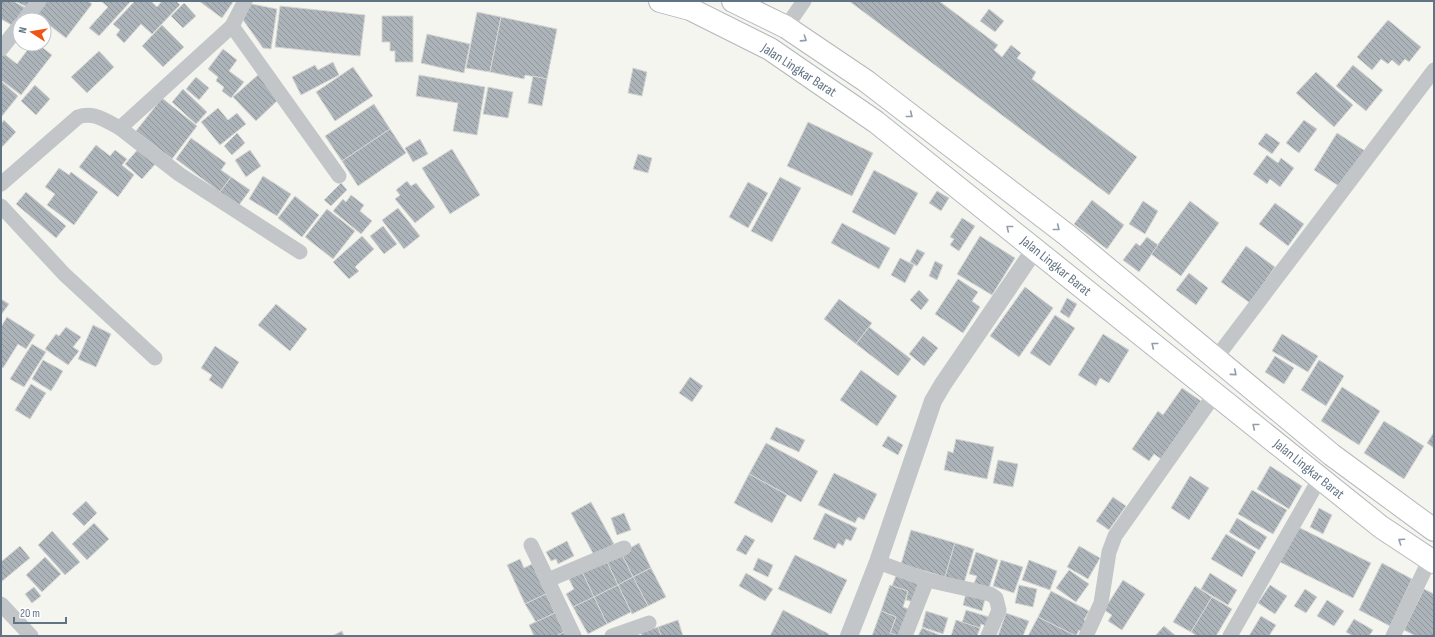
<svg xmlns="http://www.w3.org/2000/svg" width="1435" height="637" viewBox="0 0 1435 637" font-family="'Sofia Sans Condensed',sans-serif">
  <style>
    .building { fill: url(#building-back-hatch); stroke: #d6d6d3 }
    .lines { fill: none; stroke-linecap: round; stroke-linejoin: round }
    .trunk-casing { stroke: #b4b8bb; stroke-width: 24 }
    .minor { stroke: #c2c6c9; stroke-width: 15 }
    .tertiary { stroke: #c2c6c9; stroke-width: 18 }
    .trunk { stroke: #fff; stroke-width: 22 }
    .oneway { stroke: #919da9 }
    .labels { text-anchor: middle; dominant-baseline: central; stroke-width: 4; stroke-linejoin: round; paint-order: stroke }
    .street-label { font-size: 14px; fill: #627384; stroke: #fff }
  </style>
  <defs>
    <pattern id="building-back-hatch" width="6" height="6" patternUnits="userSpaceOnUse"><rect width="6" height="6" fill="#acb3b9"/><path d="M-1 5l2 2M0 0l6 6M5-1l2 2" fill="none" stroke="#8f969c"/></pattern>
  </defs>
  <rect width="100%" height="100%" fill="#f5f5f0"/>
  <!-- building -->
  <g class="building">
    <polygon points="1,1 13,1 27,9 17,28 1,19"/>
    <polygon points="15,1 33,1 29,8"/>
    <polygon points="44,1 88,1 92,4 66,38 35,14"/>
    <polygon points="101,1 131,1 99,36 89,28 108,7"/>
    <polygon points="135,1 151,1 157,7 162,1 176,1 180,5 152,34 141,24 124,43 116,35 120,30 113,24"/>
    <polygon points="199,1 231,1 233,2 222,18"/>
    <polygon points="849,1 939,1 998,45 994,50 1002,57 1011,45 1021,53 1017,58 1036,72 1032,79 1137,157 1109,195"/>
    <polygon points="184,3 196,16 183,28 171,16"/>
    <polygon points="252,4 277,9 271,49 263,48 241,17"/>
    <polygon points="280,6 365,15 360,56 275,47"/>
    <polygon points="989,9 1004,21 995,32 980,21"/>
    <polygon points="477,12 501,17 490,72 466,68"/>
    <polygon points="382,16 413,16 413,62 395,62 395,51 390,51 390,42 382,42"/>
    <polygon points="501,17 557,29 547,79 525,75 524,79 490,72"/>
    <polygon points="1388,20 1421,47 1409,62 1405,59 1399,66 1392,60 1388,64 1381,59 1372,70 1357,57"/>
    <polygon points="162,25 184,47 163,67 142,46"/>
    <polygon points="427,34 470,44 464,73 421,63"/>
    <polygon points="32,44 38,44 52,55 21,95 1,80 1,56 3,53 17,64"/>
    <polygon points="223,49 237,60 229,71 244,82 231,98 222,91 224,87 216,81 218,77 208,69"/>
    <polygon points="99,51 114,67 87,93 71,77"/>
    <polygon points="333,62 339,75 301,95 292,77 315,65 318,70"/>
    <polygon points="1353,65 1383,90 1366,111 1336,86"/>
    <polygon points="353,67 373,96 335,121 316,92"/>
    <polygon points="633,68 647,72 642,96 628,93"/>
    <polygon points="1316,72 1353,105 1334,127 1296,93"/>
    <polygon points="259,74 281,97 256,121 233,97"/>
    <polygon points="419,75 485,87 477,135 453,131 458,103 416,96"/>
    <polygon points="533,76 547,79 542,106 528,103"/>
    <polygon points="196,77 209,88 199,100 186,89"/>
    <polygon points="1,81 18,96 2,116 1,115"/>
    <polygon points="35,85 50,99 36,115 21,101"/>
    <polygon points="488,87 513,92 508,118 483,114"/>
    <polygon points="183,89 207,112 196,124 172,102"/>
    <polygon points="162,98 197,126 172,159 136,131"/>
    <polygon points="374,104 390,129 342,161 325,136"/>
    <polygon points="218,108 228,120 237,113 246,124 220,145 201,122"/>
    <polygon points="4,120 16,132 1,148 1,124"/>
    <polygon points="1304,120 1317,129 1299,153 1286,143"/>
    <polygon points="808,122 873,153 852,196 787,166"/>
    <polygon points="390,129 406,153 358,186 342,161"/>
    <polygon points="237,133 245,143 232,155 224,146"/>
    <polygon points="1266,133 1280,143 1272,154 1258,144"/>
    <polygon points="1337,133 1365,151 1342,188 1314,170"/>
    <polygon points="191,138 226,163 221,170 231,177 220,192 176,159"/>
    <polygon points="420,139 428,154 413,162 405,148"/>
    <polygon points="96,145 110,156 115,150 127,159 122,165 134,175 118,197 79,167"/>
    <polygon points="140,147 157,162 142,179 125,164"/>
    <polygon points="452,149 480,195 450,214 422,168"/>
    <polygon points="250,150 261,166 246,177 235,160"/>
    <polygon points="638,154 652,158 648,173 633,169"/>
    <polygon points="1267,155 1278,163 1281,158 1294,168 1280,187 1270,179 1267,184 1253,174"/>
    <polygon points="59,168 69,175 71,172 98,192 74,225 47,205 55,194 45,187"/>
    <polygon points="874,170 918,193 895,235 852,212"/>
    <polygon points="263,176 291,194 277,216 249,199"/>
    <polygon points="231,177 250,190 239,205 220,192"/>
    <polygon points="780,177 801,188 772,242 751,231"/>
    <polygon points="407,181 411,186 416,183 435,207 415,223 395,199 400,195 396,190"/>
    <polygon points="748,182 768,193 748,228 729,217"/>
    <polygon points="341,183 347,190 331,206 324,200"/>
    <polygon points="937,191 949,198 941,211 929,203"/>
    <polygon points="26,192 66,226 56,238 16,204"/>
    <polygon points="351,195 364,205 360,211 372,221 361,234 333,211 343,199 346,202"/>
    <polygon points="295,196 319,215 302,237 278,218"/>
    <polygon points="1092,200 1124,225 1107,249 1074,224"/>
    <polygon points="1143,201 1158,211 1145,234 1129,224"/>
    <polygon points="1190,201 1219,223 1181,276 1151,254"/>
    <polygon points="1275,203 1304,224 1288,246 1259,224"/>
    <polygon points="398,208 420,236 404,249 382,220"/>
    <polygon points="327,209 355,231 333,259 305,237"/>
    <polygon points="962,218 975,226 959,251 950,245 954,239 950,237"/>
    <polygon points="842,223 890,248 879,269 831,243"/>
    <polygon points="383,226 397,244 384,254 370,236"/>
    <polygon points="362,236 374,249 355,267 359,271 349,279 333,262"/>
    <polygon points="980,236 1015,258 992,295 957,274"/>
    <polygon points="1147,237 1158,245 1139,272 1123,260 1136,243 1140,246"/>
    <polygon points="1246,246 1275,267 1250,303 1221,282"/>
    <polygon points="917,249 925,253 917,266 910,262"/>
    <polygon points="900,258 914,265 905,283 891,275"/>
    <polygon points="935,261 943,265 937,280 929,276"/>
    <polygon points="1189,273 1208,288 1196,305 1176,290"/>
    <polygon points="958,279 978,292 972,301 980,307 963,333 935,314"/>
    <polygon points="1025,287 1053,308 1019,357 990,336"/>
    <polygon points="919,290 929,300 921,310 910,300"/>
    <polygon points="1067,298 1077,304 1069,318 1060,312"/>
    <polygon points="1,299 9,304 1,315"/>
    <polygon points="839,299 872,323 856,344 824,319"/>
    <polygon points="276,304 307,329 290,351 258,325"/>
    <polygon points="1055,315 1075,328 1050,366 1030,353"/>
    <polygon points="7,317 35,335 26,349 18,344 3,368 1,367 1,327"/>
    <polygon points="93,325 111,334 96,367 78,359"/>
    <polygon points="66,327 81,337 73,347 79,351 68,365 45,349 56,334 59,336"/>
    <polygon points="869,327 911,359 898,376 856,344"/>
    <polygon points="1103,334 1129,350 1109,383 1100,378 1096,386 1078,375"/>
    <polygon points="1282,334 1318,356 1308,372 1272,351"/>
    <polygon points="923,336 938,348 924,366 909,354"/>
    <polygon points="32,344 46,352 24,387 10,379"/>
    <polygon points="215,346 239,362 222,389 209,380 212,375 201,368"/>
    <polygon points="1275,356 1294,368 1284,384 1265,372"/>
    <polygon points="43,360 63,371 51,391 32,379"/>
    <polygon points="1319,360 1344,376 1326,406 1301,390"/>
    <polygon points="861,370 897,396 877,426 840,400"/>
    <polygon points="690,377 703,386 692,402 679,393"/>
    <polygon points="31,384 46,393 30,419 15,410"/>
    <polygon points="1342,387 1380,411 1359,445 1321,421"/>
    <polygon points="1182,388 1201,401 1161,459 1154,454 1149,461 1132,449 1158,411 1163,415"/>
    <polygon points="1384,421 1424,446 1404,479 1364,453"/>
    <polygon points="776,427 805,440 799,452 770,439"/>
    <polygon points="1434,432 1434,448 1427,443"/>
    <polygon points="888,436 903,445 898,455 882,446"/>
    <polygon points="956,439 994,447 987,479 944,470 948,451 953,453"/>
    <polygon points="766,443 818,471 801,502 749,474"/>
    <polygon points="998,460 1018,464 1013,487 993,483"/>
    <polygon points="1270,466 1302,486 1289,509 1257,489"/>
    <polygon points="834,473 877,494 864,520 858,517 855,523 818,505"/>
    <polygon points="749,474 787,495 772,523 734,503"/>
    <polygon points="1190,476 1209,488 1189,520 1171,508"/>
    <polygon points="1252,490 1287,510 1273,534 1238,514"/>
    <polygon points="1113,497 1126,506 1109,530 1096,521"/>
    <polygon points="86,501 97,513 84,526 72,514"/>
    <polygon points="591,502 614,544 594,555 571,513"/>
    <polygon points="1319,508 1332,515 1323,534 1310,527"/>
    <polygon points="624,513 631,530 617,535 611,518"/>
    <polygon points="825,513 857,528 851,541 846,539 843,546 838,543 835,549 813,539"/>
    <polygon points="1237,518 1267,537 1259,550 1229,532"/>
    <polygon points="94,523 109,539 87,560 72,544"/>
    <polygon points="1298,527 1371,563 1353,598 1280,562"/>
    <polygon points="911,530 955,543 945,577 901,564"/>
    <polygon points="52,531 80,562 65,575 38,545"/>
    <polygon points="1226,534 1256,552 1242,577 1211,559"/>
    <polygon points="745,535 755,540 746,555 736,550"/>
    <polygon points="567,541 574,556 558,564 556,559 551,561 546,552"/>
    <polygon points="639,543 651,568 633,577 621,553"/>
    <polygon points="955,543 974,549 964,583 945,577"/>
    <polygon points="20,546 30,558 1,582 1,562"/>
    <polygon points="1079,546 1100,558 1088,579 1067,567"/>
    <polygon points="976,552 998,560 989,588 974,583 977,576 969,574"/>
    <polygon points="621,553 633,577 618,585 606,560"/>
    <polygon points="795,555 847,580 831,614 778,589"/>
    <polygon points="45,557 61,574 42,592 26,575"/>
    <polygon points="758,558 773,565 768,577 753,570"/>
    <polygon points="520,559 524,568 532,564 546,594 525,604 507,565"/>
    <polygon points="606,560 618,585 594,597 582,572"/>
    <polygon points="1001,560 1023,567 1014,593 993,586"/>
    <polygon points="1029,560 1057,571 1050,590 1022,580"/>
    <polygon points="1382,563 1412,579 1390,626 1359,610"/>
    <polygon points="651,568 666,597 648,606 633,577"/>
    <polygon points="1069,570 1089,584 1076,602 1056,588"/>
    <polygon points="582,572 594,597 573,607 566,594 574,589 569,579"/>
    <polygon points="746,573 773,589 765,601 739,586"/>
    <polygon points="897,573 921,581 913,602 906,600 908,591 892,586"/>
    <polygon points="1210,573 1237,590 1228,605 1201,589"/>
    <polygon points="633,577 648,606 632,614 618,585"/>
    <polygon points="1123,580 1145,594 1122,630 1108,621 1112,615 1104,610"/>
    <polygon points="618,585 631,612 607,624 594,597"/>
    <polygon points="890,585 908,591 903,607 909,609 898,636 890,633 896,617 881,611"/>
    <polygon points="1019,585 1037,589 1033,607 1015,603"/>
    <polygon points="1270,585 1287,596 1275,614 1258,603"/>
    <polygon points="1195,586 1212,597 1191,632 1173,622"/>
    <polygon points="34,587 41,596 32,603 25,594"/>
    <polygon points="1305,589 1317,597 1306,613 1294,606"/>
    <polygon points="1424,589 1434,594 1434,636 1416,636 1404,630"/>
    <polygon points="1051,591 1089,611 1084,620 1089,622 1083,632 1079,630 1076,636 1038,617"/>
    <polygon points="966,593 985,599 982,611 963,605"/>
    <polygon points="546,594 555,613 536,622 525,604"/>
    <polygon points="594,597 607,624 588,634 573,607"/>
    <polygon points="1212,597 1232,609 1216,636 1197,636 1191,632"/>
    <polygon points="1327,600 1344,611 1334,626 1317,616"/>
    <polygon points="783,610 829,634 828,636 770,636"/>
    <polygon points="966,610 989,617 986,626 981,624 980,628 962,623"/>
    <polygon points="881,611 896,617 890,633 898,636 872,636"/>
    <polygon points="926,611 948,618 943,634 922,627"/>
    <polygon points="555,613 564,632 556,636 534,636 529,625"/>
    <polygon points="1006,613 1029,621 1023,636 998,636"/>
    <polygon points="1261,616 1276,625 1269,636 1249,636"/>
    <polygon points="1038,617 1076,636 1028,636"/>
    <polygon points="1354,619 1373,630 1369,636 1353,636 1346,632"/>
    <polygon points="678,620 683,636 661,636 658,627"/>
    <polygon points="956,620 980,628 977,636 951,636"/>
    <polygon points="1164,626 1176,636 1155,636"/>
    <polygon points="658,627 661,636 642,636 641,633"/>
    <polygon points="922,628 942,636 918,636"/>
    <polygon points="342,631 344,636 332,636"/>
    <polygon points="564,632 566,636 556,636"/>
  </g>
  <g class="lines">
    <!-- trunk casing -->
    <g class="trunk-casing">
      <g id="trunk">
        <polyline points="660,1 690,9 770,49 876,122 1381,527 1434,562"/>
        <polyline points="733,1 786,27 866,81 1067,235 1332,455 1434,530"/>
      </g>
    </g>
    <!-- minor -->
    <g class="minor">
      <polyline points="24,20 39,1"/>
      <polyline points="232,26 339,176"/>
      <polyline points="786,27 804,1"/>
      <polyline points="1,49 20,25"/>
      <polyline points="120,128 179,174 300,252"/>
      <path d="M1,184L78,117C94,111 106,121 120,128L232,26L245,1"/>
      <polyline points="1,206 64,274 155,358"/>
      <polyline points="1216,358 1434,70"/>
      <polyline points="531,545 574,636"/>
      <polyline points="878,562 927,580 990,594 996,598 999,610 988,636"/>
      <polyline points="548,580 624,548"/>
      <polyline points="1,604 31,636"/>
      <polyline points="612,636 649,623"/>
      <polyline points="905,636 927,580"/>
      <polyline points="1086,636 1101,603 1109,552 1115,536 1215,394"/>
      <polyline points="1230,636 1320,478"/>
      <polyline points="1393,636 1430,559"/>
    </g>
    <!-- tertiary -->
    <polyline class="tertiary" points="849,636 878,562 933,401 943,384 1035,249"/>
    <!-- trunk -->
    <use href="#trunk" class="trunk"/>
  </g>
  <!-- one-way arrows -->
  <defs><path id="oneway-chevron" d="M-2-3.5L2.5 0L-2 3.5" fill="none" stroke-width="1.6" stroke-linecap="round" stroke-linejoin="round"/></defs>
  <g class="oneway">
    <use href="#oneway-chevron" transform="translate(804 39) rotate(33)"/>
    <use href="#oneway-chevron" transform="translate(910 115) rotate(38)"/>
    <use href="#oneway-chevron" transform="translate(1009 228) rotate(-141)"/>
    <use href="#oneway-chevron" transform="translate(1057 228) rotate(38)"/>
    <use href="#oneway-chevron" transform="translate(1154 345) rotate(-141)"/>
    <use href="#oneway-chevron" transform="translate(1234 373) rotate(40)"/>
    <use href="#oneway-chevron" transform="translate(1255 426) rotate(-141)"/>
    <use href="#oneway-chevron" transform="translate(1401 541) rotate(-146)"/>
  </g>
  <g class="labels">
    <!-- street labels -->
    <g class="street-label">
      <text transform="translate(799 70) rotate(33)">Jalan Lingkar Barat</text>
      <text transform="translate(1056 266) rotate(39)">Jalan Lingkar Barat</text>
      <text transform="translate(1309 469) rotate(39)">Jalan Lingkar Barat</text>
    </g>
  </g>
  <!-- border -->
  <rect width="1435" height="637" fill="none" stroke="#627384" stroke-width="4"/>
  <!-- north arrow -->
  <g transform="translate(32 32) rotate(282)"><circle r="19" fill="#ffffff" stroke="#c0c7ce"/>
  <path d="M0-3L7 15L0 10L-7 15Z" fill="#ee5617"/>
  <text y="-6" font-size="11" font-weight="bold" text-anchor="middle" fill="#627384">N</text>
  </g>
  <!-- scale -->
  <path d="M14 617v6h52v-6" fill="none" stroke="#627384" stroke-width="2"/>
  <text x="20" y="617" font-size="12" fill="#627384" stroke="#ffffff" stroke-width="3" paint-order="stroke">20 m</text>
</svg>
